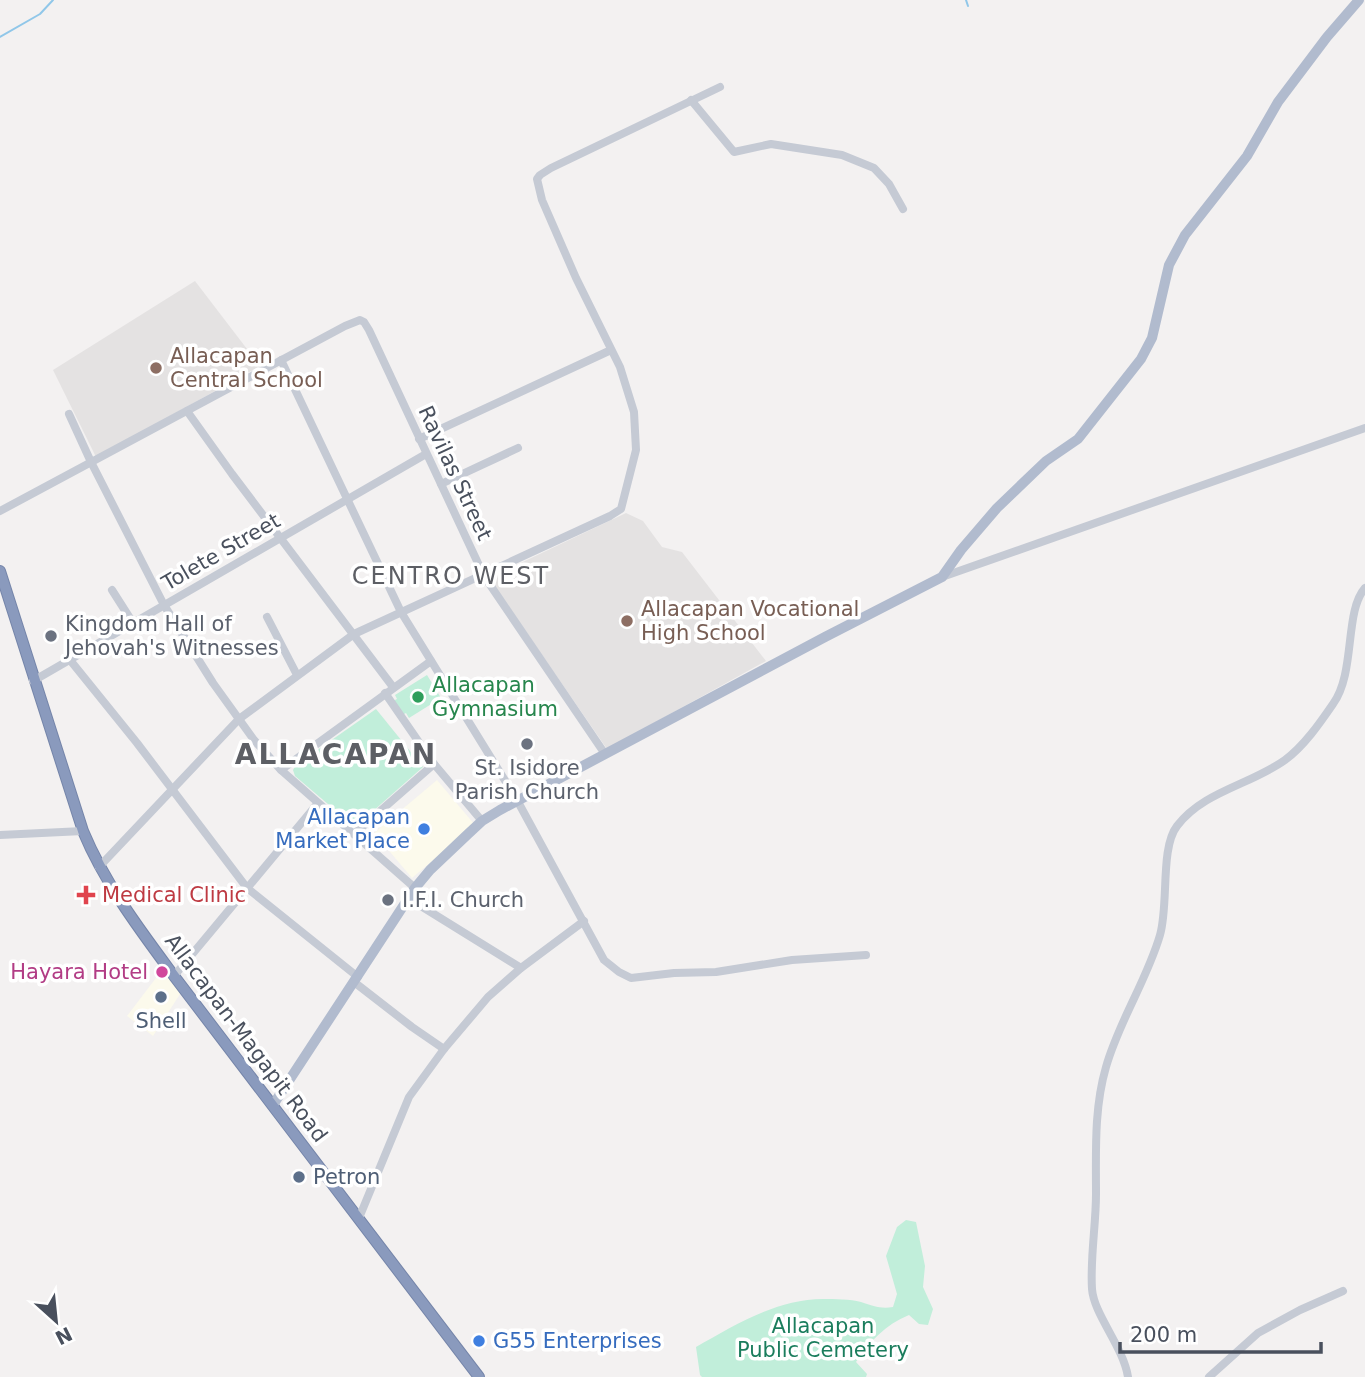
<svg xmlns="http://www.w3.org/2000/svg" width="1365" height="1377" viewBox="0 0 1365 1377" font-family="'DejaVu Sans',sans-serif">
  <style>
    .commercial { fill: #fcfaec }
    .education { fill: #e4e2e2 }
    .green { fill: #c1eeda }
    .lines { fill: none; stroke-linecap: round; stroke-linejoin: round }
    .stream { stroke: #90c7e9; stroke-width: 2 }
    .highway-casing { stroke: #7585a9; stroke-width: 12 }
    .minor { stroke: #c5cad4; stroke-width: 8 }
    .major { stroke: #b1bbce; stroke-width: 10 }
    .highway { stroke: #8a9abd; stroke-width: 10 }
    .education-dot { fill: #8d6e63; stroke: #fff; stroke-width: 2.5 }
    .worship-dot { fill: #6b7280; stroke: #fff; stroke-width: 2.5 }
    .leisure-dot { fill: #2e9e5b; stroke: #fff; stroke-width: 2.5 }
    .shop-dot { fill: #3f7fe0; stroke: #fff; stroke-width: 2.5 }
    .health-dot { fill: #e0444e; stroke: #fff; stroke-width: 2.5 }
    .hotel-dot { fill: #d1479c; stroke: #fff; stroke-width: 2.5 }
    .service-dot { fill: #5c6f8a; stroke: #fff; stroke-width: 2.5 }
    .labels { text-anchor: middle; dominant-baseline: central; stroke-width: 7; stroke-linejoin: round; paint-order: stroke }
    .education-label { font-size: 21px; fill: #785e54; stroke: #fff; text-anchor: start }
    .street-label { font-size: 21px; fill: #49505d; stroke: #fff }
    .worship-label { font-size: 21px; fill: #5b616d; stroke: #fff; text-anchor: start }
    .leisure-label { font-size: 21px; fill: #27864d; stroke: #fff; text-anchor: start }
    .shop-label { font-size: 21px; fill: #366cbe; stroke: #fff; text-anchor: end }
    .health-label { font-size: 21px; fill: #be3a42; stroke: #fff; text-anchor: start }
    .hotel-label { font-size: 21px; fill: #b23c85; stroke: #fff; text-anchor: end }
    .service-label { font-size: 21px; fill: #4e5e75; stroke: #fff }
    .park-label { font-size: 21px; fill: #1b7d5d; stroke: #fff }
    .quarter-label { font-size: 24px; letter-spacing: 2px; fill: #5d5f65; stroke: #fff }
    .district-label { font-size: 28px; font-weight: bold; letter-spacing: 2px; fill: #5d5f65; stroke: #fff }
  </style>
  <rect width="100%" height="100%" fill="#f3f1f1"/>
  <!-- commercial -->
  <g class="commercial">
    <polygon points="437,780 475,825 412,878 374,833"/>
    <polygon points="162,970 182,991 153,1036 127,1016"/>
  </g>
  <!-- education -->
  <g class="education">
    <polygon points="195,281 260,366 96,457 53,370"/>
    <polygon points="626,513 643,521 662,547 682,552 766,661 607,749 489,578"/>
  </g>
  <!-- green -->
  <g class="green">
    <polygon points="427,675 441,698 409,718 406,713 402,715 393,701 397,699 395,695"/>
    <polygon points="376,709 423,767 355,827 295,776 293,770 296,765"/>
    <path d="M906,1220L916,1222L925,1266L923,1287L933,1309L928,1325L919,1324L909,1315C885,1325 870,1341 856,1362L867,1374L866,1377H702L700,1375L696,1347C735,1325 777,1299 823,1299C835,1299 850,1299 861,1302C874,1306 880,1309 893,1307L897,1294L886,1256L897,1227Z"/>
  </g>
  <g class="lines">
    <!-- stream -->
    <g class="stream">
      <polyline points="966,0 968,6"/>
      <polyline points="0,37 40,14 53,0"/>
    </g>
    <!-- highway casing -->
    <g class="highway-casing">
      <path id="highway" d="M0,571L83,831C105,884 140,930 174,976L479,1377"/>
    </g>
    <!-- minor -->
    <g class="minor">
      <polyline points="691,100 734,152 771,144 842,155 874,168 889,184 903,209"/>
      <polyline points="281,360 401,612 517,800 604,960 619,972 631,978 674,973 716,972 792,960 866,955"/>
      <polyline points="187,411 232,474 393,687"/>
      <polyline points="69,414 91,462 164,605 213,683 254,740 281,770 415,888"/>
      <polyline points="419,439 611,350"/>
      <polyline points="441,484 518,448"/>
      <polyline points="0,511 345,326 360,320 364,322 369,330 484,576 605,754"/>
      <polyline points="942,577 1365,428"/>
      <polyline points="112,590 133,623"/>
      <polyline points="267,617 297,675"/>
      <polyline points="70,660 137,743 247,888 358,977"/>
      <polyline points="33,681 426,454"/>
      <polyline points="385,693 434,764 482,821"/>
      <polyline points="281,770 431,661"/>
      <polyline points="354,834 434,764"/>
      <polyline points="0,835 83,831"/>
      <polyline points="99,867 239,719 354,634 610,516 621,509 636,450 634,412 620,367 576,278 542,200 537,179 540,175 551,168 720,87"/>
      <polyline points="408,898 521,968"/>
      <polyline points="174,976 318,803"/>
      <polyline points="354,982 412,1027 444,1049"/>
      <polyline points="359,1218 409,1097 444,1049 488,997 521,968 584,921"/>
      <path d="M1128,1377C1123,1346 1094,1315 1092,1289C1090,1258 1096,1225 1096,1194C1096,1151 1094,1108 1106,1067C1119,1021 1147,980 1160,935C1169,904 1160,848 1177,826C1204,791 1250,785 1285,760C1304,746 1320,723 1333,704C1356,672 1344,612 1365,588"/>
      <polyline points="1209,1377 1258,1333 1300,1310 1343,1291"/>
    </g>
    <!-- major -->
    <polyline class="major" points="273,1105 415,888 430,870 468,834 482,821 500,810 825,637 942,577 961,550 997,508 1046,461 1078,439 1141,359 1152,338 1169,265 1185,235 1247,156 1278,102 1327,37 1359,0"/>
    <!-- highway -->
    <use href="#highway" class="highway"/>
  </g>
  <!-- markers -->
  <g class="education-dot">
    <circle cx="156" cy="368" r="7"/>
    <circle cx="627" cy="621" r="7"/>
  </g>
  <g class="worship-dot">
    <circle cx="51" cy="636" r="7"/>
    <circle cx="527" cy="744" r="7"/>
    <circle cx="388" cy="900" r="7"/>
  </g>
  <circle class="leisure-dot" cx="418" cy="697" r="7"/>
  <g class="shop-dot">
    <circle cx="424" cy="829" r="7"/>
    <circle cx="479" cy="1341" r="7"/>
  </g>
  <path class="health-dot" d="M82.5 884.5h7v7h7v7h-7v7h-7v-7h-7v-7h7z"/>
  <circle class="hotel-dot" cx="162" cy="972" r="7"/>
  <g class="service-dot">
    <circle cx="161" cy="997" r="7"/>
    <circle cx="299" cy="1177" r="7"/>
  </g>
  <g class="labels">
    <!-- education labels -->
    <g class="education-label">
      <text x="170" y="356">Allacapan<tspan x="170" dy="24">Central School</tspan></text>
      <text x="641" y="609">Allacapan Vocational<tspan x="641" dy="24">High School</tspan></text>
    </g>
    <!-- street labels -->
    <g class="street-label">
      <text transform="translate(455 473) rotate(65)">Ravilas Street</text>
      <text transform="translate(221 552) rotate(-30)">Tolete Street</text>
      <text transform="translate(246 1038) rotate(53)">Allacapan-Magapit Road</text>
    </g>
    <!-- worship labels -->
    <g class="worship-label">
      <text x="65" y="624">Kingdom Hall of<tspan x="65" dy="24">Jehovah's Witnesses</tspan></text>
      <text x="527" y="768" text-anchor="middle">St. Isidore<tspan x="527" dy="24">Parish Church</tspan></text>
      <text x="402" y="900">I.F.I. Church</text>
    </g>
    <!-- leisure labels -->
    <g class="leisure-label">
      <text x="432" y="685">Allacapan<tspan x="432" dy="24">Gymnasium</tspan></text>
    </g>
    <!-- shop labels -->
    <g class="shop-label">
      <text x="410" y="817">Allacapan<tspan x="410" dy="24">Market Place</tspan></text>
      <text x="493" y="1341" text-anchor="start">G55 Enterprises</text>
    </g>
    <!-- health labels -->
    <g class="health-label">
      <text x="102" y="895">Medical Clinic</text>
    </g>
    <!-- hotel labels -->
    <g class="hotel-label">
      <text x="148" y="972">Hayara Hotel</text>
    </g>
    <!-- service labels -->
    <g class="service-label">
      <text x="161" y="1021">Shell</text>
      <text x="313" y="1177" text-anchor="start">Petron</text>
    </g>
    <!-- park labels -->
    <g class="park-label">
      <text x="823" y="1326">Allacapan<tspan x="823" dy="24">Public Cemetery</tspan></text>
    </g>
    <!-- quarter labels -->
    <g class="quarter-label">
      <text x="451" y="576">CENTRO WEST</text>
    </g>
    <!-- district labels -->
    <g class="district-label">
      <text x="336" y="754">ALLACAPAN</text>
    </g>
  </g>
  <!-- north arrow -->
  <g transform="translate(56 1321) rotate(153)" stroke="#ffffff" stroke-width="5" paint-order="stroke">
  <path d="M0-5L12 26L0 18L-12 26Z" fill="#49505d"/>
  <text y="-10" font-size="19" font-weight="bold" text-anchor="middle" fill="#49505d">N</text>
  </g>
  <!-- scale -->
  <path d="M1120 1342v10h201v-10" fill="none" stroke="#49505d" stroke-width="3.5"/>
  <text x="1130" y="1342" font-size="21" fill="#49505d" stroke="#ffffff" stroke-width="5" paint-order="stroke">200 m</text>
</svg>
